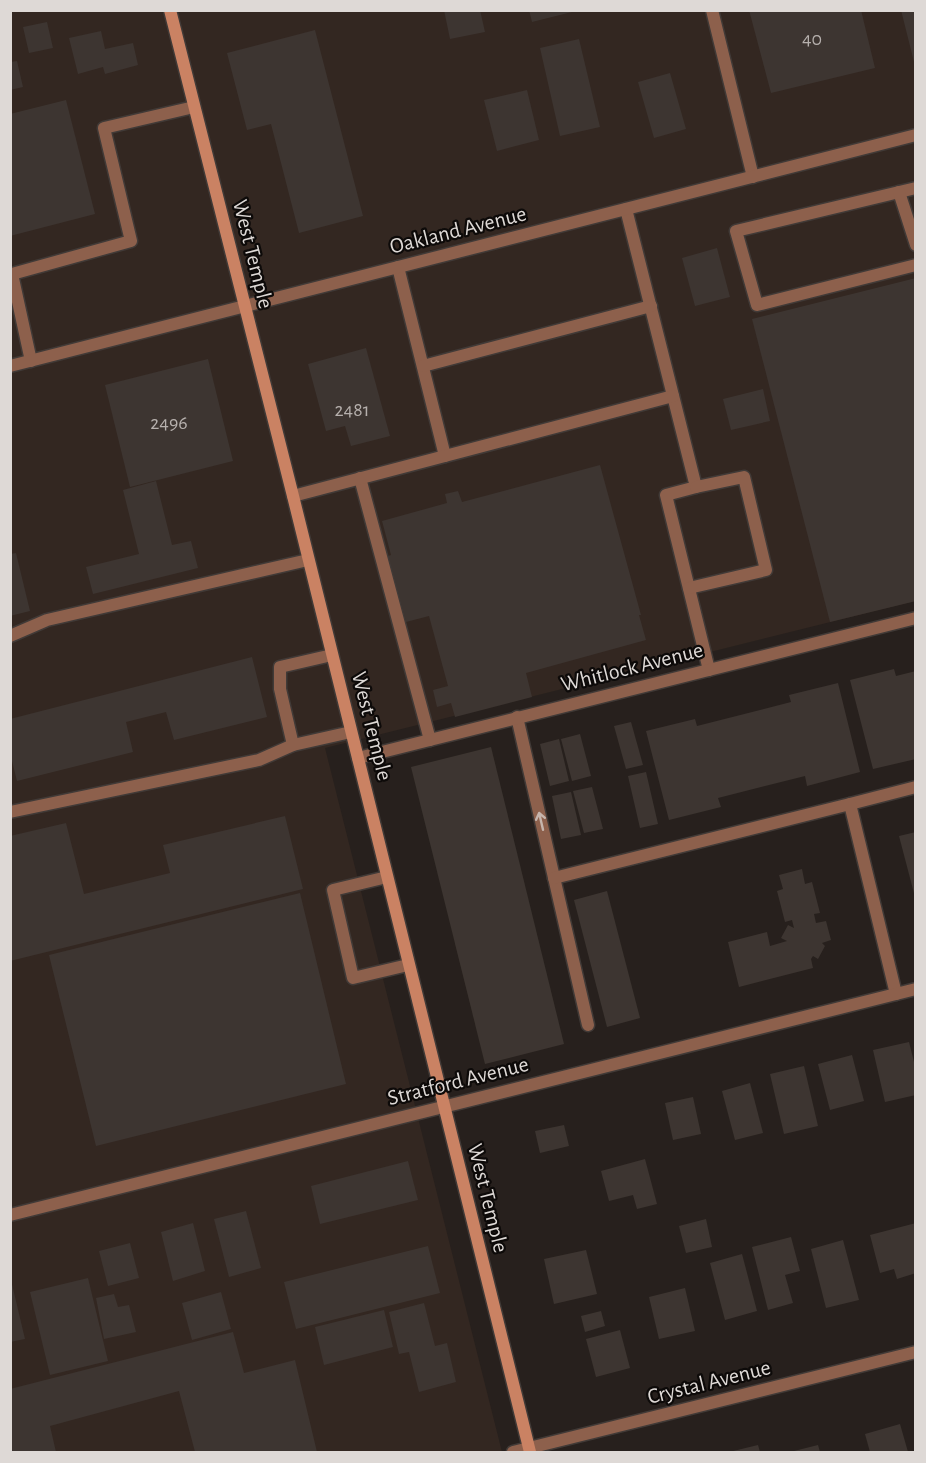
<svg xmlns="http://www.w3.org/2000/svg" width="926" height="1463" viewBox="0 0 926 1463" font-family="'Alegreya Sans',sans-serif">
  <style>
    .built { fill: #332721 }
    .building { fill: #3d3531 }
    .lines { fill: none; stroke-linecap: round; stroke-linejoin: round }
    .lane-casing { stroke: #413a37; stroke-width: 15 }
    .street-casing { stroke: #413a37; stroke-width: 15 }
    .secondary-casing { stroke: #413a37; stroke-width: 15 }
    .lane { stroke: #8d604c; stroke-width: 12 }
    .street { stroke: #8d604c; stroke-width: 12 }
    .secondary { stroke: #ca8263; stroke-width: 12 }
    .oneway { stroke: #c6b5ad }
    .labels { text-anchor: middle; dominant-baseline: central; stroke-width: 4.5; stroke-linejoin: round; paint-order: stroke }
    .number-label { font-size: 20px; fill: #b6b0ad }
    .street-label { font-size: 22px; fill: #ded9d6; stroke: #0d0a09 }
  </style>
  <rect width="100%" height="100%" fill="#27201d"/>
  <!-- built -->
  <polygon class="built" points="10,11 915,11 915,601 325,748 502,1452 11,1452"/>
  <!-- building -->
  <g class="building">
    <polygon points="444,10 480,10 485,32 450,39"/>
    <polygon points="529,10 571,10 572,12 532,22"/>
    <polygon points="749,10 861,10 875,68 771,93"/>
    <polygon points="901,10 916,10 916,66 915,66"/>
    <polygon points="47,22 53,48 29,53 23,27"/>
    <polygon points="315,30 363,216 299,233 271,124 247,130 227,53"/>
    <polygon points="101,31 105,49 133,43 138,65 105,74 103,67 78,74 69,38"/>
    <polygon points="579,39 600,127 560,136 540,48"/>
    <polygon points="17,61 23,87 10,90 10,62"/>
    <polygon points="670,73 686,129 654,138 638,82"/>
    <polygon points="527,90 539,140 497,151 484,100"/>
    <polygon points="66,100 95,214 10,236 10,114"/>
    <polygon points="717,248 730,297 695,306 682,258"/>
    <polygon points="916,278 916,601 830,622 752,319"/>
    <polygon points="366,348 390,436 351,446 345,426 326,431 308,364"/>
    <polygon points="208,359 233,461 130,487 105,385"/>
    <polygon points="763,389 770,421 731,430 723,399"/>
    <polygon points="600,465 641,615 639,615 646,640 526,673 532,697 455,717 451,703 437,707 433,690 448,686 429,616 406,622 388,556 391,555 382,521 447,503 445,494 458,491 462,502"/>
    <polygon points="156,481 172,545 191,541 198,568 93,594 86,567 139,554 123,490"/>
    <polygon points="16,553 30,611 10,616 10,554"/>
    <polygon points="252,657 267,717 174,740 166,712 126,722 133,752 17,781 10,753 10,719"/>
    <polygon points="894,669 896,676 916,671 916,759 873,769 850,680"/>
    <polygon points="838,683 860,772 807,786 805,776 718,798 721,807 669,820 646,731 695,719 697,726 791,702 789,695"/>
    <polygon points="631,722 643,765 626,769 614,726"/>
    <polygon points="580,734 591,776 572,781 561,739"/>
    <polygon points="559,739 569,781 550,786 540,744"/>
    <polygon points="491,747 564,1044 485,1064 411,767"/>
    <polygon points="646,772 658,824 640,828 628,776"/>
    <polygon points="592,787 603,829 584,833 573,791"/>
    <polygon points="571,792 581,835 561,839 552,796"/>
    <polygon points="285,816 303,889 10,961 10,836 66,823 84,894 170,873 163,845"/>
    <polygon points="916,832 916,897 915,897 899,836"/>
    <polygon points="802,869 805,884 812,882 820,913 814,914 816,923 826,921 831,940 822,943 825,946 818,959 813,956 811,959 813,968 739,987 728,942 767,932 770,946 787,941 781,938 788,925 794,928 792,920 785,922 777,891 783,889 779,875"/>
    <polygon points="607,891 640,1018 607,1027 574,900"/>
    <polygon points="300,893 346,1084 96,1146 49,955"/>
    <polygon points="909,1042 916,1070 916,1095 885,1102 873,1050"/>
    <polygon points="852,1055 864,1101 830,1110 818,1064"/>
    <polygon points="804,1066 818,1126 784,1134 770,1074"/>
    <polygon points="750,1083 763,1133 735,1140 722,1091"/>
    <polygon points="693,1097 701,1134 673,1140 665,1103"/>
    <polygon points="564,1125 569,1146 540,1153 535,1131"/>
    <polygon points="645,1159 657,1204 637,1209 633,1195 609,1201 601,1171"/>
    <polygon points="408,1161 418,1200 320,1224 311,1186"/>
    <polygon points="246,1211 261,1268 229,1277 214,1219"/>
    <polygon points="706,1219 712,1247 686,1253 679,1226"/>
    <polygon points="193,1223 205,1271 173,1281 161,1232"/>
    <polygon points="916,1223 916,1273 897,1279 894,1269 880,1273 870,1235"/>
    <polygon points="791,1237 800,1271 785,1275 793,1303 768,1310 752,1247"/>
    <polygon points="843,1240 859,1300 826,1308 811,1249"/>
    <polygon points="130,1243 139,1278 108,1286 99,1251"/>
    <polygon points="428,1246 440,1293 296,1329 284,1282"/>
    <polygon points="586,1250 597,1294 554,1304 544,1259"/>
    <polygon points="742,1254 757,1311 725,1320 710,1263"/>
    <polygon points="88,1278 108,1361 50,1375 30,1292"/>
    <polygon points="11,1280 25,1339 10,1342 10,1281"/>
    <polygon points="685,1288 695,1331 659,1339 649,1297"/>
    <polygon points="221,1292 231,1329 192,1340 182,1303"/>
    <polygon points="114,1294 118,1307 129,1305 136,1332 104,1339 96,1298"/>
    <polygon points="424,1303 435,1346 447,1343 456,1382 419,1392 409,1352 399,1354 389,1312"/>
    <polygon points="384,1310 393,1347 324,1365 315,1327"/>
    <polygon points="601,1311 605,1326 585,1332 581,1316"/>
    <polygon points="620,1330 630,1368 596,1377 586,1339"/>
    <polygon points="233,1332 244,1373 295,1360 317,1452 195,1452 179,1391 50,1426 56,1452 10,1452 10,1389"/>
    <polygon points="900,1424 908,1452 870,1452 865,1434"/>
    <polygon points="758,1445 760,1452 729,1452"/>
    <polygon points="818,1445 820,1452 790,1452"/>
  </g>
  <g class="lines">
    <!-- lane casing -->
    <g class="lane-casing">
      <g id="lane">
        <polyline points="712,10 753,177"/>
        <polyline points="916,188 736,231 757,305 916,265"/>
        <polyline points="899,192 916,245"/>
        <polyline points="626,209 696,487 666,495 709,670"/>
        <polyline points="398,267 445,456"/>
        <polyline points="31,361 12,274 131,241 104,128 194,107"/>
        <polyline points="423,366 651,306"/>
        <polyline points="360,478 430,740"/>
        <polyline points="293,496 673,396"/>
        <polyline points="689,588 766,570 744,477 696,487"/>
        <polyline points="10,636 47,620 308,560"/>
        <polyline points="517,717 588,1025"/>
        <polyline points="293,745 280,689 280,667 332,655"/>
        <polyline points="850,804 916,787"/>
        <polyline points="10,812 259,760 293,745 351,732"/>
        <polyline points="387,877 333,890 353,978 408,965"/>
        <polyline points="554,878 850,804 896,994"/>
      </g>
    </g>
    <!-- street casing -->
    <g class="street-casing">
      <g id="street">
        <polyline points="10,366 916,135"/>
        <polyline points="358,758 916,618"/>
        <polyline points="10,1215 916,989"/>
        <polyline points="513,1452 916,1352"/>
      </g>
    </g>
    <!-- secondary casing -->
    <g class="secondary-casing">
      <polyline id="secondary" points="170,10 293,496 530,1452"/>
    </g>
    <!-- lane -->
    <use href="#lane" class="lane"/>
    <!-- street -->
    <use href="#street" class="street"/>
    <!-- secondary -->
    <use href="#secondary" class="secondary"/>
  </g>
  <!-- one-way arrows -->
  <defs><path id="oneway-shaft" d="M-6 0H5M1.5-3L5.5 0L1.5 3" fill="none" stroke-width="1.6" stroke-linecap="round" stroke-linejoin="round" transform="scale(1.5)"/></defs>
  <use class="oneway" href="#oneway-shaft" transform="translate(541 821) rotate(-103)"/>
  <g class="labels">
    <!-- number labels -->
    <g class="number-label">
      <text x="812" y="39">40</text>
      <text x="352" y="410">2481</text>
      <text x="169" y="423">2496</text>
    </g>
    <!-- street labels -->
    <g class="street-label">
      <text transform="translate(458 230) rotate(-14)">Oakland Avenue</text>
      <text transform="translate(253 254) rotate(76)">West Temple</text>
      <text transform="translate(632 667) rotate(-14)">Whitlock Avenue</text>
      <text transform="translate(372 726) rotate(76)">West Temple</text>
      <text transform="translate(458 1081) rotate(-14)">Stratford Avenue</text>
      <text transform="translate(488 1198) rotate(76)">West Temple</text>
      <text transform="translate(709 1382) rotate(-14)">Crystal Avenue</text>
    </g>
  </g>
  <!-- border -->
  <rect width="926" height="1463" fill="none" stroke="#ded9d6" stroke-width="24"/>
</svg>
